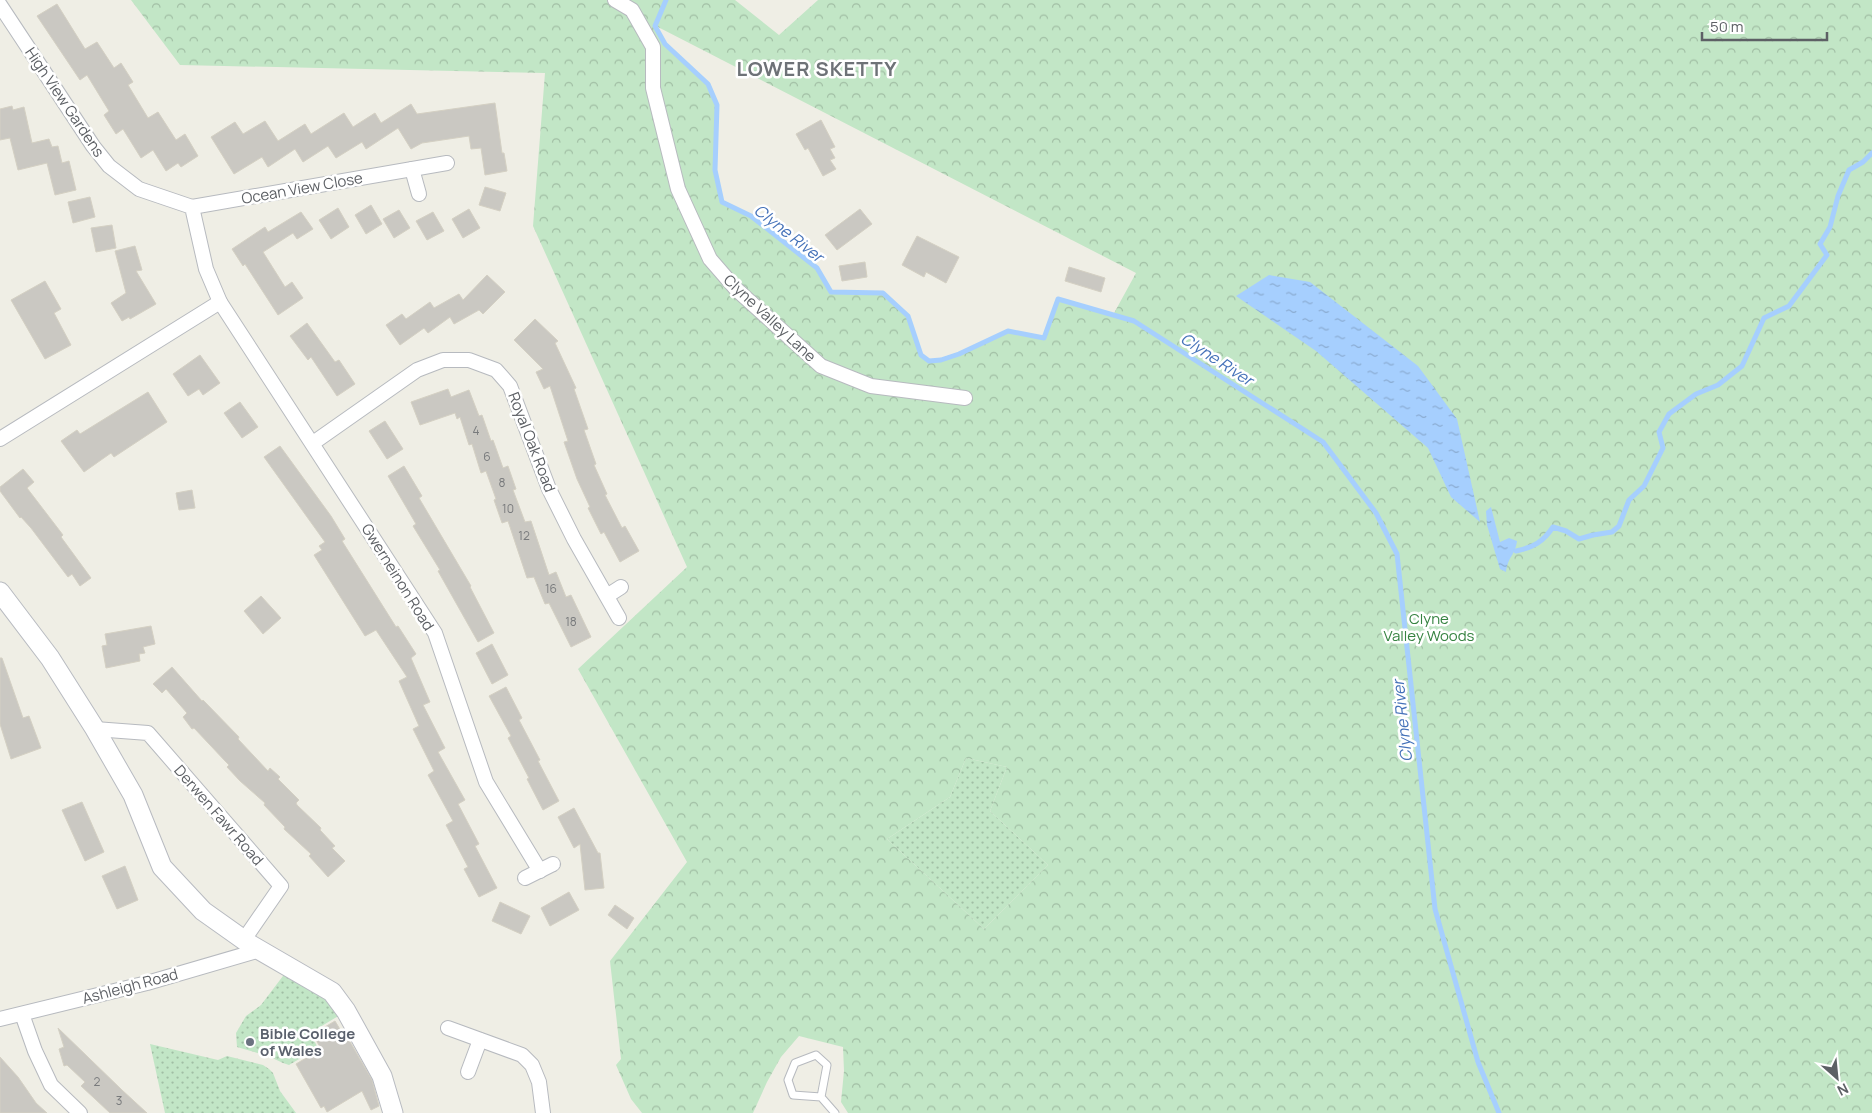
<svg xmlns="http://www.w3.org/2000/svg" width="1872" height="1113" viewBox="0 0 1872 1113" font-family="Manrope,sans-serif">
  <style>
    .green { fill: url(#green-dots) }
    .forest { fill: url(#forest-crowns); fill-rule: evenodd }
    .water { fill: url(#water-ripples) }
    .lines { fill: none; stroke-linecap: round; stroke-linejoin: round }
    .stream { stroke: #a6cffe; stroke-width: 5 }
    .building { fill: #cac8c2; stroke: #d4d0c3 }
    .lane-casing { stroke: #b7babf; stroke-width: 9 }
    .street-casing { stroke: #b7babf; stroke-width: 16 }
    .secondary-casing { stroke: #b8bbc1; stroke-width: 21 }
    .lane { stroke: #fff; stroke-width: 7 }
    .street { stroke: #fff; stroke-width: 14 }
    .secondary { stroke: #fff; stroke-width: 19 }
    .worship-dot { fill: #6b7280; stroke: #fff; stroke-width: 2 }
    .labels { text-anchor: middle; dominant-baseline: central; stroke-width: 5; stroke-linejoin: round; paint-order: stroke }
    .number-label { font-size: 12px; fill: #787a7c }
    .street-label { font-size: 15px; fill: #5d6065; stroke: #fff }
    .park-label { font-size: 15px; fill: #368341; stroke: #fff }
    .worship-label { font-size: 15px; font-weight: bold; fill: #5b616d; stroke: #fff; text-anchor: start }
    .water-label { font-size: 16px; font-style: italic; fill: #4572b9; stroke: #fff }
    .district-label { font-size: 20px; font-weight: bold; letter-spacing: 1px; fill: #6e7277; stroke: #fff }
  </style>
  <defs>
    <pattern id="green-dots" width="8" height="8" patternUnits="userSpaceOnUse" patternTransform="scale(1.25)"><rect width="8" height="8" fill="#c2e6c6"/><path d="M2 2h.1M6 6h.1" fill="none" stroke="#a1bea4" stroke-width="1.8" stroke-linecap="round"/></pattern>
    <pattern id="forest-crowns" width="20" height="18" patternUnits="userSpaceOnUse" patternTransform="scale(1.25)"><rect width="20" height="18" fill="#c2e6c6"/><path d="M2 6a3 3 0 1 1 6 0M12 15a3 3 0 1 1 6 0" fill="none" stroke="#a1bea4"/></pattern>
    <pattern id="water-ripples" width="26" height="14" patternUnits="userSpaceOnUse" patternTransform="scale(1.25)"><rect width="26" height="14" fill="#a6cffe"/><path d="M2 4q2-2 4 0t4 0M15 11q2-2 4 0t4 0" fill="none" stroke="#8aabd1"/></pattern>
  </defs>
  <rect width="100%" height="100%" fill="#efeee5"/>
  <!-- green -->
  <g class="green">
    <polygon points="966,758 1007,767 990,811 1048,865 984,929 887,839 950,797"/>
    <polygon points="286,972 326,996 340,1015 310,1033 318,1048 289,1065 283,1063 268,1056 237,1047 236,1033 246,1016 261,1005"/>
    <polygon points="150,1044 218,1060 227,1056 263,1065 269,1069 273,1073 280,1091 296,1113 165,1113"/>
  </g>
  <!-- forest -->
  <path class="forest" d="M131,0H735L779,35L818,0H1872V1113H848L841,1102L844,1071L843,1047L799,1036L781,1057L767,1082L753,1113H642L631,1099L616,1065L621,1059L610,961L687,862L578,669L687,567L533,226L545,73L180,65ZM656,26L1136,273L1113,315L1058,299L1044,338L1008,331L959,354L941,360L929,361L921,355L908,316L883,293L831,292L817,268L751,216L722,202L715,170L717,105L708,84L665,44ZM966,758L1007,767L990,811L1048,865L984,929L887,839L950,797Z"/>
  <!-- water -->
  <g class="water">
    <polygon points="1269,275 1310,282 1418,366 1457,419 1480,522 1451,497 1428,448 1316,351 1236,296"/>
    <path d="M1491,507L1500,542L1509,538L1517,541C1515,556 1508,556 1506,572L1500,569L1487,525L1486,511Z"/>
  </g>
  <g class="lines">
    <!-- stream -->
    <g class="stream">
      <polyline points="666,0 655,26 665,44 708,84 717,105 715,170 722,202 751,216 817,268 831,292 883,293 908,316 921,355 929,361 941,360 959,354 1008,331 1044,338 1058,299 1134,321 1323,442 1376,513 1397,554 1435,909 1478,1062 1499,1113"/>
      <path d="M1516,551C1534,547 1543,542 1553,527L1566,531L1579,539L1593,535L1612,532L1619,526L1629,500L1644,486L1663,448L1659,432L1669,414L1696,394L1718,385L1742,366L1764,318L1789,306L1827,255L1820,244L1830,227L1838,196L1849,170L1863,162L1872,153"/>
    </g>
  </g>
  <!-- building -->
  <g class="building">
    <polygon points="57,4 85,49 97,42 114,68 121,63 133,82 128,85 148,118 158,112 176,140 185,134 198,156 181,167 178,163 166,171 153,150 141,158 123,129 116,134 104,115 109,111 87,75 80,80 37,16"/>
    <polygon points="495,103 502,153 504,153 507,171 485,175 481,148 471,149 469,136 422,143 411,149 398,128 366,149 362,142 336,158 328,146 303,162 295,149 268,167 262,157 234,174 211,137 235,122 243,134 265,121 278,141 305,124 311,134 344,113 353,127 375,113 381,123 411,104 417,114"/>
    <polygon points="12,106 13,110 24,107 32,143 49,139 52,147 58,146 62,163 69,161 76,190 55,195 47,163 18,170 10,138 0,140 0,109"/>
    <polygon points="821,120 835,147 830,149 835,158 830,160 836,169 823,176 808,148 805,150 796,134"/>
    <polygon points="485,187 506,193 500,211 479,205"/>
    <polygon points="90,197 95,217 73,223 68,202"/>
    <polygon points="371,205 382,224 366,234 355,215"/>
    <polygon points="338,208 349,227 331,239 319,220"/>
    <polygon points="469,209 480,228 463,238 452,219"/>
    <polygon points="860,209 872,224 837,250 825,235"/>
    <polygon points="399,210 410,228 394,238 383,219"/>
    <polygon points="301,212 313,229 297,239 293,233 263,252 285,287 292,282 303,298 278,315 245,264 243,266 232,249 265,227 268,232"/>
    <polygon points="433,212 444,231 427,240 416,221"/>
    <polygon points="112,225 116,248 96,252 91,228"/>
    <polygon points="917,236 959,257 946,283 926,272 924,277 902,265"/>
    <polygon points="135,246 142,270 136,271 156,304 130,319 129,317 122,321 111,303 126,293 115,251"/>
    <polygon points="865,262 867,277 842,281 839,266"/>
    <polygon points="1069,267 1105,278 1101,292 1065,281"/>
    <polygon points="487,275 505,292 483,314 479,310 454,324 450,317 428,333 424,328 400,345 386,325 402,314 406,319 430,302 434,308 459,294 463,300"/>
    <polygon points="45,281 61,309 54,313 71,345 45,359 11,300"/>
    <polygon points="535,319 558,341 555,343 576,388 574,389 588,429 584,430 596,464 594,465 607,494 605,495 622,528 625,526 639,551 620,562 604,532 601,534 588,508 590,507 577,479 564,442 568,441 550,386 544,389 536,372 543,369 514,340"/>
    <polygon points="307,323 335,362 339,360 355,384 337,396 311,357 308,360 290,336"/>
    <polygon points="200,355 220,383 203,395 199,389 188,396 173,374"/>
    <polygon points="448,389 451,397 469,390 479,416 482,415 491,441 493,440 503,468 508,466 516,489 513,490 525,522 531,521 549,575 556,572 566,597 571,595 591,637 571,647 549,603 545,604 534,577 527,578 508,521 502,523 494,500 496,499 486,471 481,473 472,444 469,445 460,417 457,419 455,413 420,425 411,402"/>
    <polygon points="148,392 167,422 114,457 111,453 84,472 61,441 77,430 80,434"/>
    <polygon points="240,402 258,427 242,438 224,413"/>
    <polygon points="385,421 403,449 387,459 369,431"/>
    <polygon points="280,446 331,516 345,539 342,541 396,627 398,626 416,654 411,658 430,702 423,705 445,748 438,752 465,800 458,804 479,844 475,846 497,888 479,897 464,869 468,867 446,825 453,821 428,775 434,771 413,729 419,726 399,681 407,677 376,630 365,636 314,555 322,550 319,546 325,542 264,457"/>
    <polygon points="404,466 422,496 419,498 471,586 470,587 494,633 478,642 438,571 440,570 413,526 416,524 388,476"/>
    <polygon points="23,469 34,482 27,488 63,535 61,537 91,578 80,586 72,574 68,577 31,528 21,517 20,518 0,491 0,487"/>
    <polygon points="192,490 195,508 179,510 176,493"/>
    <polygon points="261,596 281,618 263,634 244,611"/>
    <polygon points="151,626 155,644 143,647 145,653 139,654 140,661 106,668 102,646 107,645 105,634"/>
    <polygon points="492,644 508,675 492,684 476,653"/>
    <polygon points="0,658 2,658 23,718 29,716 41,748 11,759 0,724"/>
    <polygon points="172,667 202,701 203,700 239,737 238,739 268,771 270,768 280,777 278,779 299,800 296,803 297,805 321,828 320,830 335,846 332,848 345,861 328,877 309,856 311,854 284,829 285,827 264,805 265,803 240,781 227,767 229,765 226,762 194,728 192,729 183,717 187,713 166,689 162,693 153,684"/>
    <polygon points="506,687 522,718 519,720 540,760 538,761 559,801 543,810 527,779 529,778 508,738 511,736 489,696"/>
    <polygon points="82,802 104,852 85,861 62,810"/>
    <polygon points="574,808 598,853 600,853 604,888 585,890 580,844 574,848 558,817"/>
    <polygon points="125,866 138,900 117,909 102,876"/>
    <polygon points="569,892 579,910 550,926 541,908"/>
    <polygon points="500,902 530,916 521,934 492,921"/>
    <polygon points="615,905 634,918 627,929 608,915"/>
    <polygon points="335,1021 347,1041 349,1040 372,1080 379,1106 371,1110 362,1091 327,1112 324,1106 321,1108 296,1064 321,1049 313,1034"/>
    <polygon points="58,1028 122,1090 147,1113 110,1113 94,1098 81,1086 85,1082 67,1065 64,1066 59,1049 64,1047"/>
    <polygon points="0,1057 18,1077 36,1103 47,1113 0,1113"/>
  </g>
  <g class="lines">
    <!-- lane casing -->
    <g class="lane-casing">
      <polyline id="lane" points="821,1097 827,1065 816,1055 795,1063 788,1080 793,1095 821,1097 835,1113"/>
    </g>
    <!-- street casing -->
    <g class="street-casing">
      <g id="street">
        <polyline points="615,0 632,10 653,47 653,88 678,189 710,259 736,289 821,366 871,386 965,398"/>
        <polyline points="0,5 93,146 109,166 139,189 192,207 206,269 220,302 435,633 486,782 540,871"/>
        <polyline points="412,169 419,194"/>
        <polyline points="192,207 447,163"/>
        <polyline points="0,439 220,302"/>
        <polyline points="313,443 417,370 443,360 469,360 496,370 510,386 549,489 574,539 619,618"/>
        <polyline points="607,596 621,587"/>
        <polyline points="95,729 148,733 281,886 243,941"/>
        <polyline points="525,878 553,864"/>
        <polyline points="22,1014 35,1051 51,1085 80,1113"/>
        <polyline points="0,1019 147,983 260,950"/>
        <polyline points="448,1028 522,1055 532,1065 539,1082 543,1113"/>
        <polyline points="468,1072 480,1040"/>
      </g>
    </g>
    <!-- secondary casing -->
    <g class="secondary-casing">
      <polyline id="secondary" points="0,592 50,658 95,729 133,795 162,867 203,911 251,945 332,992 346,1011 382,1076 393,1113"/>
    </g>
    <!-- lane -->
    <use href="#lane" class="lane"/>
    <!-- street -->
    <use href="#street" class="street"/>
    <!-- secondary -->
    <use href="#secondary" class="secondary"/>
  </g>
  <!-- markers -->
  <circle class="worship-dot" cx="250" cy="1042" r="5"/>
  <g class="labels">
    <!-- number labels -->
    <g class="number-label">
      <text x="476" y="430">4</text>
      <text x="487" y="456">6</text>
      <text x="502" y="482">8</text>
      <text x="508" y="508">10</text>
      <text x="524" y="535">12</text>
      <text x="551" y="588">16</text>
      <text x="571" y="621">18</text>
      <text x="97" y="1081">2</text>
      <text x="119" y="1100">3</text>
    </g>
    <!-- street labels -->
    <g class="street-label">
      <text transform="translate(65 102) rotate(56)">High View Gardens</text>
      <text transform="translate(302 188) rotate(-10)">Ocean View Close</text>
      <text transform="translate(770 318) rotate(43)">Clyne Valley Lane</text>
      <text transform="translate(532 442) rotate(69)">Royal Oak Road</text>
      <text transform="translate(398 577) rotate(58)">Gwerneinon Road</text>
      <text transform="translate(219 815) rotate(49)">Derwen Fawr Road</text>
      <text transform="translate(130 986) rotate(-15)">Ashleigh Road</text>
    </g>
    <!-- park labels -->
    <g class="park-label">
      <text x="1429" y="618">Clyne<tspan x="1429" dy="17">Valley Woods</tspan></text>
    </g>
    <!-- worship labels -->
    <g class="worship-label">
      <text x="260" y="1033">Bible College<tspan x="260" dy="17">of Wales</tspan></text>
    </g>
    <!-- water labels -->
    <g class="water-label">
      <text transform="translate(789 233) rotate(38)">Clyne River</text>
      <text transform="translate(1217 359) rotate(33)">Clyne River</text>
      <text transform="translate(1402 721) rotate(-96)">Clyne River</text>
    </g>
    <!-- district labels -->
    <g class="district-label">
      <text x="817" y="68">LOWER SKETTY</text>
    </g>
  </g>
  <!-- north arrow -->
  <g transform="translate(1837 1078) rotate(153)" stroke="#ffffff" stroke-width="4" paint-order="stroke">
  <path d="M0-4L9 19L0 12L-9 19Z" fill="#5d6065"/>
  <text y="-8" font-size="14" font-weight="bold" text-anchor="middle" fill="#5d6065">N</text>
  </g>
  <!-- scale -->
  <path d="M1702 32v8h125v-8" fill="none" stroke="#5d6065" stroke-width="2.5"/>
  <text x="1710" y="32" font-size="15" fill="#5d6065" stroke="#ffffff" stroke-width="4" paint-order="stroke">50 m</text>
</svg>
